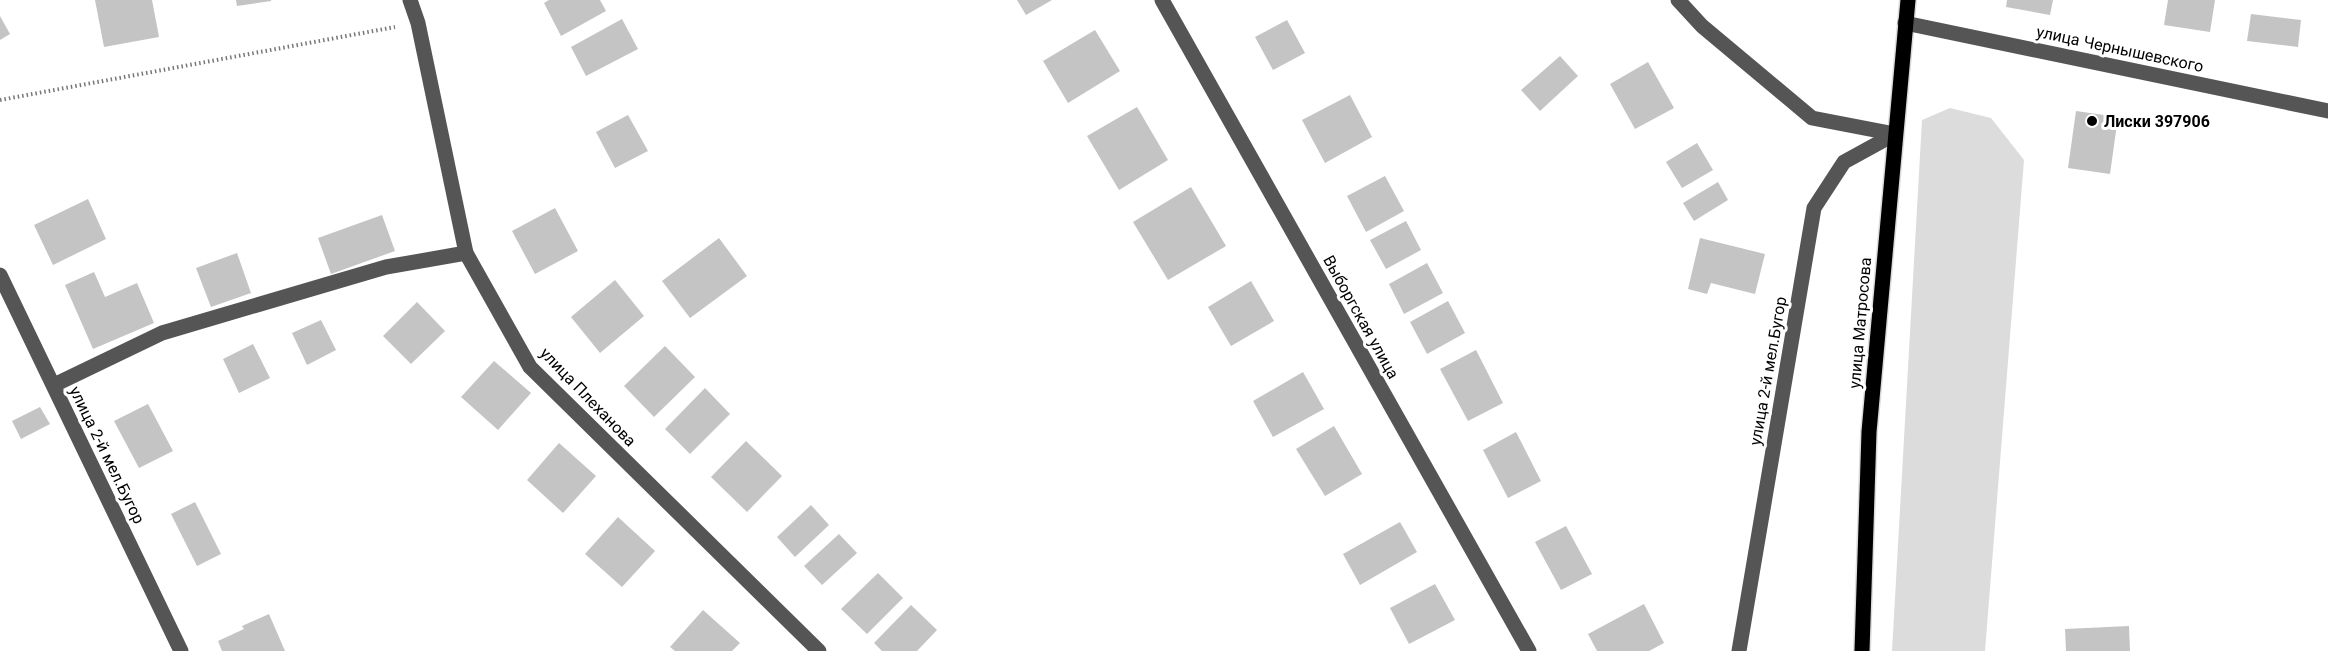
<svg xmlns="http://www.w3.org/2000/svg" width="2328" height="651" viewBox="0 0 2328 651" font-family="Roboto,sans-serif">
  <style>
    .green { fill: #dcdcdc }
    .building { fill: #c4c4c4 }
    .lines { fill: none; stroke-linecap: round; stroke-linejoin: round }
    .major-casing { stroke: #dbdbdb; stroke-width: 18 }
    .path { stroke: #777; stroke-width: 4; stroke-dasharray: 1.5 3; stroke-linecap: butt }
    .minor { stroke: #555; stroke-width: 15 }
    .major { stroke: #000; stroke-width: 15 }
    .poi-dot { fill: #000; stroke: #fff; stroke-width: 2 }
    .labels { text-anchor: middle; dominant-baseline: central; stroke-width: 6; stroke-linejoin: round; paint-order: stroke }
    .street-label { font-size: 16px; fill: #000; stroke: #fff }
    .poi-label { font-size: 16px; font-weight: bold; fill: #000; stroke: #fff; text-anchor: start }
  </style>
  <rect width="100%" height="100%" fill="#fff"/>
  <!-- green -->
  <polygon class="green" points="1950,108 1991,118 2024,160 1985,651 1892,651 1922,120"/>
  <!-- building -->
  <g class="building">
    <polygon points="95,0 152,0 159,37 104,47"/>
    <polygon points="236,0 271,0 271,1 237,6"/>
    <polygon points="549,0 600,0 606,11 561,36 544,3"/>
    <polygon points="1017,0 1052,0 1026,15"/>
    <polygon points="2007,0 2053,0 2050,15 2006,7"/>
    <polygon points="2168,0 2215,0 2210,32 2164,25"/>
    <polygon points="2251,14 2301,20 2298,47 2247,41"/>
    <polygon points="0,16 10,34 0,40"/>
    <polygon points="622,19 638,49 586,76 571,47"/>
    <polygon points="1287,20 1305,53 1273,70 1255,37"/>
    <polygon points="1095,30 1120,71 1068,103 1043,61"/>
    <polygon points="1560,56 1578,76 1540,111 1521,90"/>
    <polygon points="1648,62 1674,108 1635,129 1610,84"/>
    <polygon points="1350,95 1372,137 1325,163 1302,120"/>
    <polygon points="1137,107 1168,160 1119,190 1087,136"/>
    <polygon points="2076,111 2118,117 2110,174 2068,168"/>
    <polygon points="628,115 648,151 615,168 596,132"/>
    <polygon points="1697,143 1713,170 1682,188 1666,162"/>
    <polygon points="1385,176 1404,211 1366,232 1347,196"/>
    <polygon points="1718,182 1728,200 1694,221 1683,203"/>
    <polygon points="1191,187 1226,246 1168,280 1133,222"/>
    <polygon points="88,199 106,239 53,265 34,225"/>
    <polygon points="555,208 578,251 535,274 512,231"/>
    <polygon points="382,215 395,251 331,274 318,238"/>
    <polygon points="1406,221 1421,250 1386,269 1370,240"/>
    <polygon points="719,238 747,276 690,318 662,281"/>
    <polygon points="1700,238 1765,254 1755,294 1711,283 1707,294 1688,289"/>
    <polygon points="237,253 251,293 211,307 196,268"/>
    <polygon points="1427,263 1443,293 1404,314 1389,284"/>
    <polygon points="94,272 105,297 137,283 154,323 93,349 65,285"/>
    <polygon points="615,280 644,316 600,353 571,317"/>
    <polygon points="1251,281 1274,321 1231,346 1208,307"/>
    <polygon points="1448,301 1465,333 1427,354 1410,322"/>
    <polygon points="417,302 445,331 411,364 383,336"/>
    <polygon points="321,320 336,350 307,365 292,333"/>
    <polygon points="253,344 270,378 239,393 223,359"/>
    <polygon points="665,346 695,377 654,417 624,386"/>
    <polygon points="1476,350 1503,403 1468,421 1440,369"/>
    <polygon points="494,361 531,393 498,430 461,397"/>
    <polygon points="1303,372 1324,409 1273,437 1253,401"/>
    <polygon points="705,388 730,414 690,454 665,429"/>
    <polygon points="148,404 173,451 139,468 114,421"/>
    <polygon points="40,407 50,424 21,439 12,421"/>
    <polygon points="1334,426 1362,474 1325,496 1296,449"/>
    <polygon points="1516,432 1541,481 1508,498 1483,450"/>
    <polygon points="746,441 782,476 747,512 711,477"/>
    <polygon points="559,443 596,476 563,513 527,480"/>
    <polygon points="195,502 221,554 197,566 171,514"/>
    <polygon points="811,505 829,525 795,557 777,537"/>
    <polygon points="618,517 655,551 622,587 585,554"/>
    <polygon points="1400,522 1417,552 1360,585 1343,554"/>
    <polygon points="1566,526 1592,574 1561,590 1535,542"/>
    <polygon points="839,534 857,553 822,585 804,566"/>
    <polygon points="878,573 903,598 867,634 841,609"/>
    <polygon points="1435,584 1455,620 1409,644 1390,608"/>
    <polygon points="1644,604 1664,643 1649,651 1597,651 1588,634"/>
    <polygon points="911,605 937,630 917,651 882,651 874,643"/>
    <polygon points="703,610 740,643 732,651 675,651 670,647"/>
    <polygon points="269,614 285,651 222,651 218,641 244,629 242,626"/>
    <polygon points="2129,626 2130,651 2066,651 2065,629"/>
  </g>
  <g class="lines">
    <!-- major casing -->
    <g class="major-casing">
      <polyline id="major" points="1862,651 1869,432 1908,0"/>
    </g>
    <!-- path -->
    <polyline class="path" points="0,100 395,27"/>
    <!-- minor -->
    <g class="minor">
      <polyline points="410,0 418,23 466,253 530,367 819,651"/>
      <polyline points="1162,0 1529,651"/>
      <polyline points="1678,0 1702,26 1812,118 1895,134"/>
      <polyline points="1905,23 2328,111"/>
      <polyline points="0,275 181,651"/>
      <polyline points="54,385 162,333 386,267 466,253"/>
      <polyline points="1739,651 1814,208 1844,162 1895,134"/>
    </g>
    <!-- major -->
    <use href="#major" class="major"/>
  </g>
  <!-- markers -->
  <circle class="poi-dot" cx="2092" cy="121" r="6"/>
  <g class="labels">
    <!-- street labels -->
    <g class="street-label">
      <text transform="translate(2120 49) rotate(12)">улица Чернышевского</text>
      <text transform="translate(1361 317) rotate(61)">Выборгская улица</text>
      <text transform="translate(1860 323) rotate(-85)">улица Матросова</text>
      <text transform="translate(1768 371) rotate(-80)">улица 2-й мел.Бугор</text>
      <text transform="translate(588 397) rotate(46)">улица Плеханова</text>
      <text transform="translate(107 455) rotate(64)">улица 2-й мел.Бугор</text>
    </g>
    <!-- poi labels -->
    <g class="poi-label">
      <text x="2104" y="121">Лиски 397906</text>
    </g>
  </g>
</svg>
